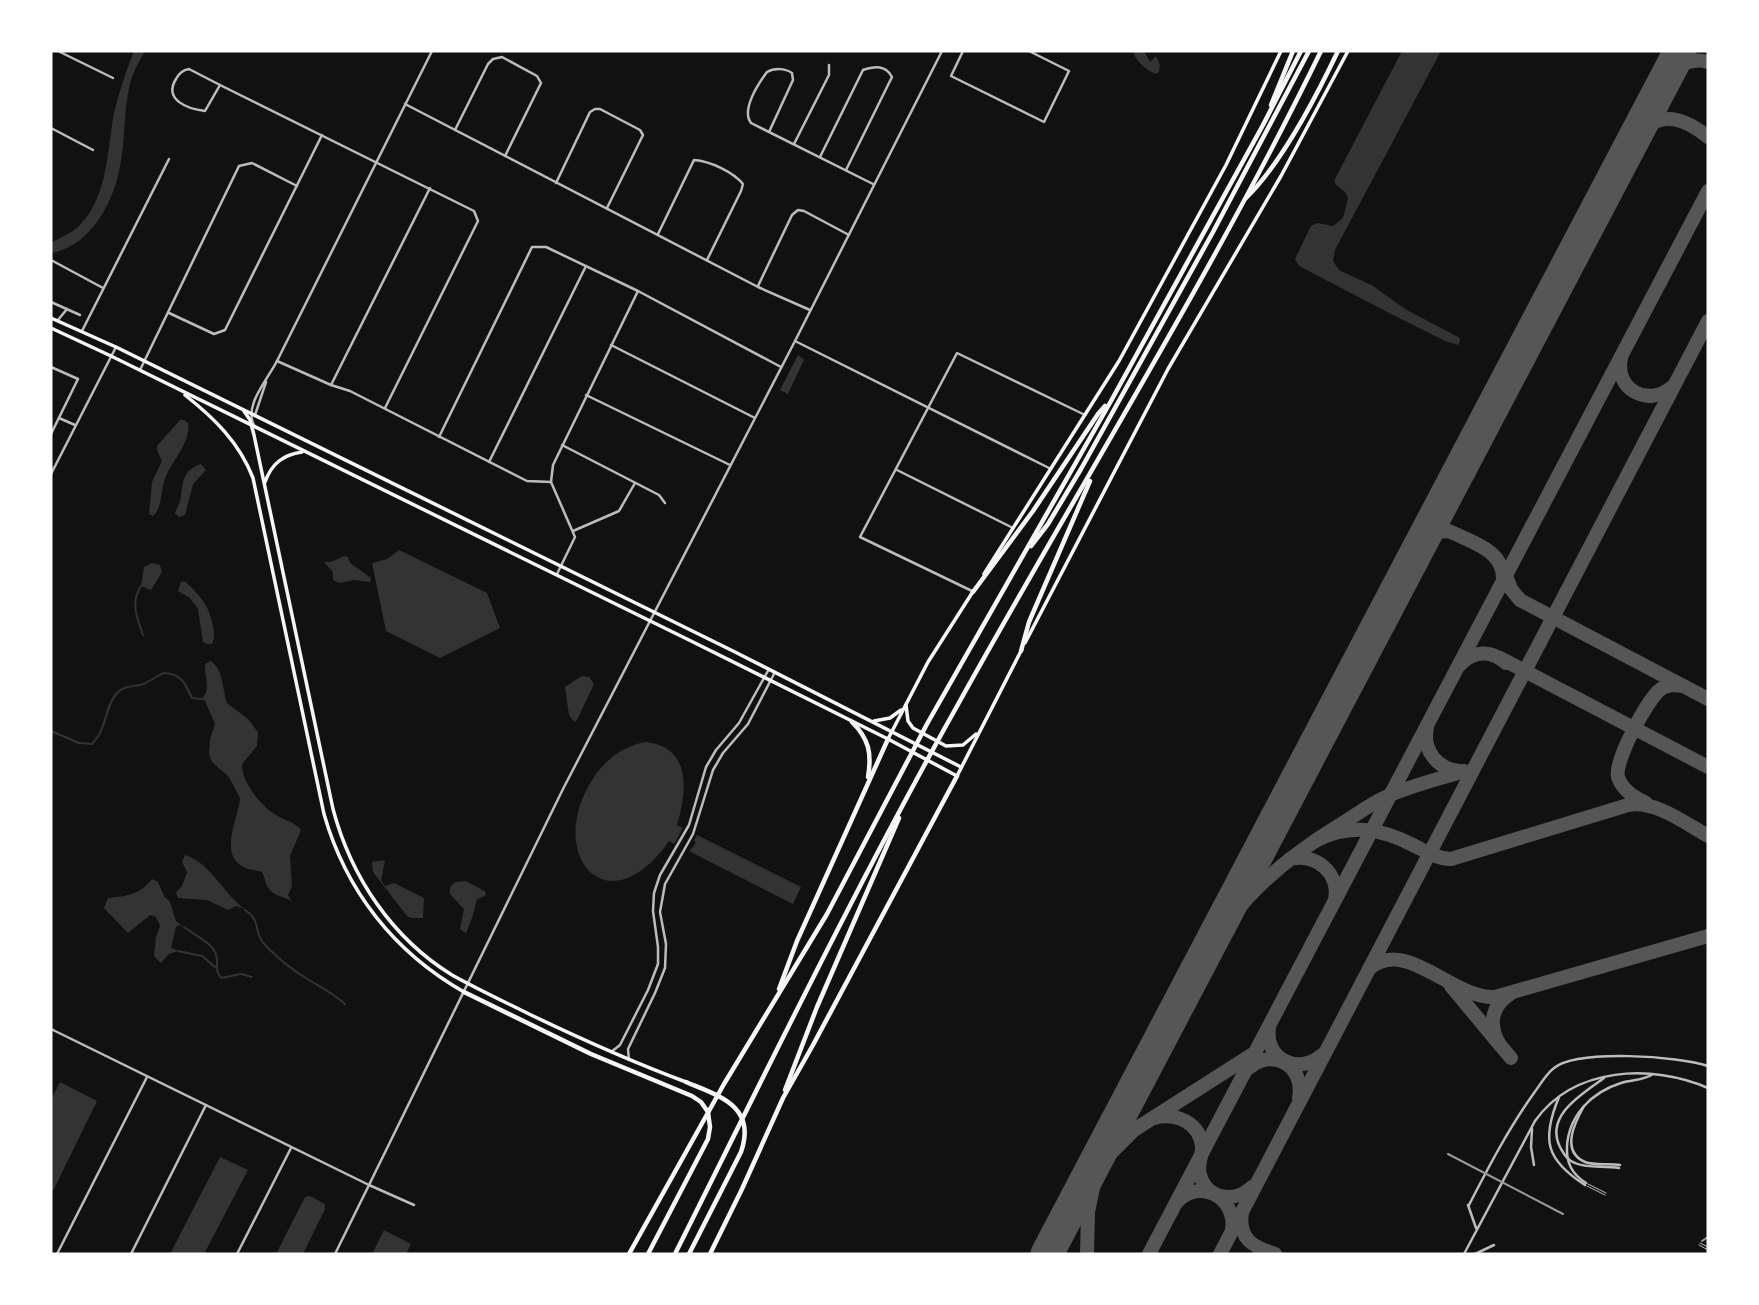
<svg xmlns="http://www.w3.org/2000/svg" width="1759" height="1305" viewBox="0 0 1759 1305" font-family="'Fira Sans Condensed',sans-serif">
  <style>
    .water { fill: #333 }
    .pier { fill: #111 }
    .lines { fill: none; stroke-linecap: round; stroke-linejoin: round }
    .stream { stroke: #333; stroke-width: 2 }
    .taxiway { stroke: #565656; stroke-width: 14 }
    .runway { stroke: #565656; stroke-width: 33 }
    .service { stroke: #bcbcbc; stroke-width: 1 }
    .minor { stroke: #bcbcbc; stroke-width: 2.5 }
    .tertiary { stroke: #bcbcbc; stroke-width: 2.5 }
    .secondary { stroke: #f5f5f5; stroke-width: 3.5 }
    .motorway { stroke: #f5f5f5; stroke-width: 4.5 }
    .tram { stroke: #9a9a9a; stroke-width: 2 }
  </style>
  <rect width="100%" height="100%" fill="#111"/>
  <!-- water -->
  <g class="water">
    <path d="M134,51H145C140,60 134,70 131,80C123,108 126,137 120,166C114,202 90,247 51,253V243C59,238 72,233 79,226C108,197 107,151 114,113C119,92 126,71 134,51Z"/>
    <path d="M1133,51H1144L1150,62L1156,56L1160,65L1159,72L1156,74C1146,70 1135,61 1133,51Z"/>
    <polygon points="1402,51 1441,51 1335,250 1333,261 1339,270 1373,286 1405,309 1460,338 1459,345 1445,341 1393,315 1299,266 1295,259 1311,226 1317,223 1333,226 1343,218 1348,198 1345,192 1335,184 1335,179"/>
    <polygon points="798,355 804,360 788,394 780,390"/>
    <path d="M180,420H184L188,423C191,444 171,461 165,479C160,491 163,507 153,516L149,514L152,482L162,461L157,450V446Z"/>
    <path d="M201,464L206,470L193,484L185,515L179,517L175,513C177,507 181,502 181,496C183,481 183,470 201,464Z"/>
    <polygon points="399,550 487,593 500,628 440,658 386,631 372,563 387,559"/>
    <polygon points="344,556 348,557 350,563 371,578 370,582 354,580 340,583 333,580 333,572 324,562 331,562"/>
    <polygon points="152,563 160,565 162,572 151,590 141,586 144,567"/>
    <path d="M181,582H186C201,597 209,605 213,626C214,634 215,637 212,644H207L203,642L198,609L190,598L178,591Z"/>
    <path d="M211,661C224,671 222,688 227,703L248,719L258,732L257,746L242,764C241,782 261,806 276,815C285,821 295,822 301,830L290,856L292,886L288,895L292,902C285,896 276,897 270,890C265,885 265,877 262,872C256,870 250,870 245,868C217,855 239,818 240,798L229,777L212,762L209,754L210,739L215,724L205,701L201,699C212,691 204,676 205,664Z"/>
    <polygon points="582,676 589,677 594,684 577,720 574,722 569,715 565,687"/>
    <path d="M646,742C692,747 687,792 677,825L801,887L793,904L669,841C607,930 543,853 594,777C607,758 624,746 646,742Z"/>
    <path d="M185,855C211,863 224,895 245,909L236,906L228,910L207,900L178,898L176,892L182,886L187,872L182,862Z"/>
    <polygon points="385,860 381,880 385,886 394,883 424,898 423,918 411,918 407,916 373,872 372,862"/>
    <path d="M152,879L158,882L164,896L170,902L176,921L184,927L179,925L176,927L171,948L178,951L169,954L161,963L154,956L156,937L160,926L156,917L150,915L128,933L104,908L108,898C127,896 140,895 152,879Z"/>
    <polygon points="466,881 486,892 485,896 477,899 472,918 466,933 460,929 464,909 450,894 450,887 455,882"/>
    <polygon points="60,1082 97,1101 51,1195 51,1100"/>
    <polygon points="220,1157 248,1170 204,1254 170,1254"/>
    <polygon points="310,1196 325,1204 325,1209 303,1254 276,1254 305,1197"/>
    <polygon points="384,1230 411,1244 406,1254 372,1254"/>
  </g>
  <!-- pier -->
  <polygon class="pier" points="684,825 698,832 694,841 696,843 687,854 673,847"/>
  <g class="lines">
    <!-- stream -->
    <g class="stream">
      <path d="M141,586C130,603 137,617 143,635"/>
      <path d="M51,731L79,743L92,744C108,728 104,707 117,693C125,685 134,687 143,684C151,681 156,676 164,673C182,674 185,683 192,698L201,699"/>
      <path d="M245,910C263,922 252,932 266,946C277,957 291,969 304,977C318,986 332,992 345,1004"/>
      <path d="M184,927C193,934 214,944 216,955C219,965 214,969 221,978L241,974L252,977"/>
      <polyline points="178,951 202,956 215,967"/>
    </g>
    <!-- taxiway -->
    <g class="taxiway">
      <path d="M1666,78C1677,65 1691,57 1708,62"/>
      <path d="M1609,186C1633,142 1651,91 1708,137"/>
      <path d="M1621,358C1614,389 1648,408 1672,387"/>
      <polyline points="1504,570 1511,589 1520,600 1708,699"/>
      <path d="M1400,586L1426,536L1435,532L1449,531C1471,542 1504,550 1503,579"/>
      <polyline points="1500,658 1708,767"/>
      <path d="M1460,665C1473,650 1492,650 1506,663"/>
      <path d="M1427,727C1422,750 1437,769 1460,771"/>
      <path d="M1646,803C1634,797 1622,790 1618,777C1614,761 1648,698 1661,689C1668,684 1675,685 1683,686"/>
      <path d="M1315,841C1350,823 1381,828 1415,846C1427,852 1438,859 1451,859L1628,805C1655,800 1685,823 1708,836"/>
      <path d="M1290,859C1316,853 1340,873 1335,900"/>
      <path d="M1369,969C1405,936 1454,1000 1495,997L1708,936"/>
      <path d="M1451,986L1500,1045C1488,1026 1491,1006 1510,994"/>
      <path d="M1181,1001C1225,916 1256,877 1338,826C1355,816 1371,803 1388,796C1413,785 1439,779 1464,771"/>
      <path d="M1269,1028C1264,1059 1299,1076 1322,1055"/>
      <polyline points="1500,1045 1511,1058"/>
      <path d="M1249,1068C1273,1047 1305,1066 1299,1098"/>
      <path d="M1154,1118C1176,1112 1201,1123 1202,1148C1202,1158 1197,1165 1200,1175C1207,1200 1236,1203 1252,1187"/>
      <polyline points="1101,1158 1111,1134 1157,1047"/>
      <polyline points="1078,1198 1105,1159 1134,1130 1253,1054"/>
      <path d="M1177,1202C1200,1177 1237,1198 1232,1230"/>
      <path d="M1242,1212C1238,1239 1253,1247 1275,1254"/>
      <polyline points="1087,1254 1088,1212 1095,1178"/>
      <polyline points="1149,1254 1708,191"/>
      <polyline points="1220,1254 1708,321"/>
    </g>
    <!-- runway -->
    <polyline class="runway" points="1047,1254 1680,51"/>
    <!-- service -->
    <g class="service">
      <polyline points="1588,1184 1606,1193"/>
      <polyline points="1587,1186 1605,1195"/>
      <polyline points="1700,1243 1708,1247"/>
      <polyline points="1699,1245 1708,1250"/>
    </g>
    <!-- minor -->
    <g class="minor">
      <polyline points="58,51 113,78"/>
      <polyline points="963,51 951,76 1044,122 1069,71 1029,51"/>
      <path d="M189,69L220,85L205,111C188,109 163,100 176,79C179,73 183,70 189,69Z"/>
      <polyline points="220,85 474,211 478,221 385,408"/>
      <polyline points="405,104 758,287 810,310"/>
      <polyline points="51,128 93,150"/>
      <polyline points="455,130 488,64 493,59 502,57 537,76 541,83 505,156"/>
      <path d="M769,132L793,80L792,73C785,68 774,68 767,72C758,84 741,110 751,123L873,184"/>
      <polyline points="794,144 829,75 829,65"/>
      <path d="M820,157L863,70C875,66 886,65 892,77L846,170"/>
      <polyline points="556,183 590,112 595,109 600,109 640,130 643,135 607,208"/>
      <path d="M658,234L694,160C710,161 733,172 743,184L741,191L707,260"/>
      <polyline points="51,260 103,288"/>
      <polyline points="758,286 792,215 798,210 804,211 849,235"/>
      <polyline points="51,302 80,315"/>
      <polyline points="169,313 214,334 225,330 322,135"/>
      <polyline points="58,320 67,309"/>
      <polyline points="82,331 169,159"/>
      <polyline points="795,341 1051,469"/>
      <polyline points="611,345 755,418"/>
      <polyline points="277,361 331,385 350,391 527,481 551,482"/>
      <polyline points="51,367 78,379 51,434"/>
      <polyline points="140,370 239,166 252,163 297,186"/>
      <polyline points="331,385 430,188"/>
      <polyline points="586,395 730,465"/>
      <polyline points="255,415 266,382"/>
      <polyline points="59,418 75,425"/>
      <path d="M255,427C242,407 268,379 277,361L432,51"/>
      <polyline points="439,437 532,247 546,247 638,291 781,367"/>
      <polyline points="562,445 659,495 665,503"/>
      <polyline points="489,462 585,268"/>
      <polyline points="897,470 1013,528"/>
      <polyline points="573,531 619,511 635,483"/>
      <polyline points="557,574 575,537 551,482 553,465 638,291"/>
      <polyline points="972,591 860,537 957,353 1085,415"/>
      <polyline points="611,1052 620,1045 648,990 658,964 658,947 653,911 654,893 660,875 689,825 706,767 716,750 739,723 769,669"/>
      <polyline points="629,1060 628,1049 655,993 665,968 666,944 660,912 665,884 693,834 713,770 723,753 748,724 775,672"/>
      <path d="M1469,1205C1489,1166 1509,1128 1534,1093C1540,1085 1546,1074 1554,1068C1578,1049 1679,1056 1708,1066"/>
      <polyline points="57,1254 147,1077"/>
      <polyline points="131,1254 206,1105"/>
      <polyline points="237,1254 291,1148"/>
      <polyline points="335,1254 369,1185 414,1205"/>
    </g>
    <!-- tertiary -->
    <g class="tertiary">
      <polyline points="51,474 116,347"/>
      <polyline points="51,1029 369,1185 563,789 795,341 942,51"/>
      <path d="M1604,1078C1584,1093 1544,1115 1560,1147C1564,1154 1567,1160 1575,1163C1587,1169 1605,1165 1619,1168"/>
      <path d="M1559,1097C1541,1140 1546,1160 1585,1185"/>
      <path d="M1584,1106C1575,1122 1560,1151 1585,1162C1595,1166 1609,1163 1620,1165"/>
      <polyline points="1532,1129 1531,1147 1534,1165"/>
      <path d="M1586,1183C1572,1174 1566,1163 1567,1146C1569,1115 1592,1092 1621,1083C1633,1079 1643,1081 1653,1074"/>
      <polyline points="1468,1205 1476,1228"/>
      <path d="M1464,1254L1535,1121C1574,1066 1652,1064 1708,1088"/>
      <polyline points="1475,1254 1494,1245"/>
    </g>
    <!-- secondary -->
    <g class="secondary">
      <polyline points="51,318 116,347 733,651 961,767"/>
      <polyline points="51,328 111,356 691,641 888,739 957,776 1022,649"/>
      <path d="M185,395C214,418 239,442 253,478L324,814C346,891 394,952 464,992"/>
      <path d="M244,411L250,420L254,435L333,809C351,877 392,938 452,975C477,989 503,1001 529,1014C581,1039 632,1062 686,1082"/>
      <path d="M265,482C272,463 283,455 302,452"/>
      <polyline points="984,574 1119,361 1226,165 1281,51"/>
      <polyline points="1025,643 1168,369 1281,176 1348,51"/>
      <polyline points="906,705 908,721 913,728 946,746 963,745 976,734"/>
      <polyline points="874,721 890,718 901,710"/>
      <polyline points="888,739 928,662 974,590"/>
    </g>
    <!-- motorway -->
    <g class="motorway">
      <polyline points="1271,105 1293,51"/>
      <path d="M1246,198C1281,164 1317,95 1338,51"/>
      <polyline points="1031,546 1048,524 1081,469 1213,232 1309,51"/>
      <polyline points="973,592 1033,511 1098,414 1105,406"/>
      <polyline points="1021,651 1029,622 1090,481"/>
      <path d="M852,722C869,739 872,753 868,777"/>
      <polyline points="779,989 797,941 888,739"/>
      <polyline points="464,992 591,1054 692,1096 701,1102 708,1112 710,1127 708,1139 648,1254"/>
      <path d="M686,1082C719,1096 757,1106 741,1152L689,1254"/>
      <polyline points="785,1090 817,1007 899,818"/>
      <polyline points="629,1254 724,1084 827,914 927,724 1111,401 1263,125 1301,51"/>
      <path d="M675,1254C768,1068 859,880 961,699C1081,483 1213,273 1321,51"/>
      <polyline points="710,1254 742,1189 783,1098 813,1045 957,776"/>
    </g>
    <!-- tram -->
    <g class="tram">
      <polyline points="1448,1154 1563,1214"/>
      <polyline points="1702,1241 1708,1237"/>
    </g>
  </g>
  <!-- border -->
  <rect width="1759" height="1305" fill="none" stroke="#ffffff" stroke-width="105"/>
</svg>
